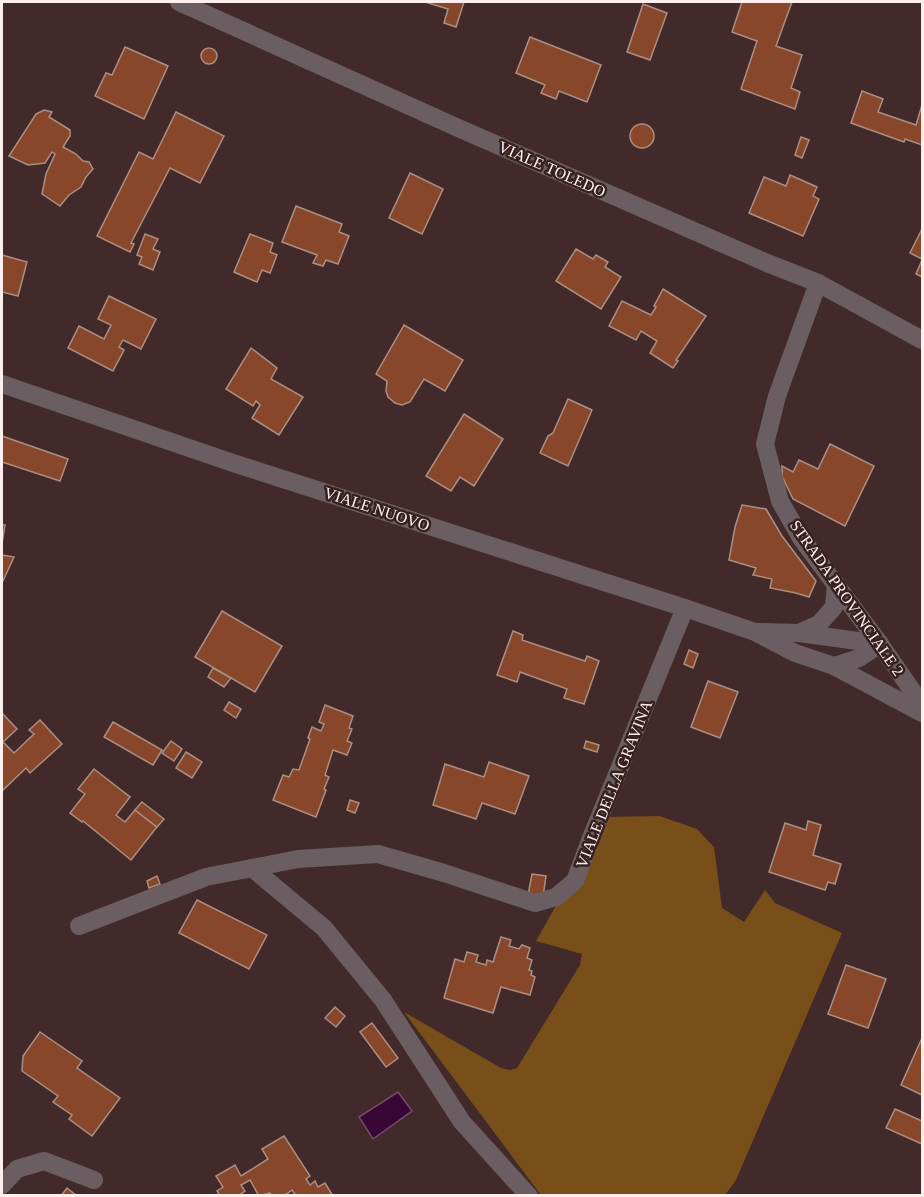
<svg xmlns="http://www.w3.org/2000/svg" width="924" height="1197" viewBox="0 0 924 1197" font-family="'Times New Roman',serif">
  <style>
    .green { fill: #794f19 }
    .water { fill: #370635; stroke: #734c6c; stroke-width: 1.5 }
    .building { fill: #88472a; stroke: #aa8f84; stroke-width: 1.5 }
    .lines { fill: none; stroke-linecap: round; stroke-linejoin: round }
    .minor { stroke: #6a5e62; stroke-width: 18 }
    .tertiary { stroke: #6a5e62; stroke-width: 18 }
    .labels { text-anchor: middle; dominant-baseline: central; stroke-width: 5; stroke-linejoin: round; paint-order: stroke }
    .street-label { font-size: 16px; fill: #feeeed; stroke: #372020 }
  </style>
  <rect width="100%" height="100%" fill="#422a2a"/>
  <!-- green -->
  <polygon class="green" points="659,816 697,829 714,847 722,908 744,922 765,890 775,903 842,933 736,1180 725,1195 541,1195 404,1012 501,1068 510,1070 517,1068 580,965 582,954 536,941 606,817"/>
  <!-- water -->
  <polygon class="water" points="398,1092 412,1111 373,1139 359,1117"/>
  <!-- building -->
  <g class="building">
    <polygon points="425,2 464,2 456,27 444,23 448,9"/>
    <polygon points="742,2 792,2 776,46 802,55 791,88 800,92 795,109 741,89 757,41 732,32"/>
    <polygon points="643,4 667,13 650,60 627,52"/>
    <polygon points="530,37 601,65 587,102 559,91 556,99 541,93 545,85 516,73"/>
    <polygon points="125,47 168,66 144,119 95,96 106,73 112,75"/>
    <circle cx="209" cy="56" r="8"/>
    <polygon points="862,91 883,99 878,112 916,125 922,105 922,145 905,139 904,142 851,123"/>
    <polygon points="44,110 52,112 49,117 70,130 70,136 63,147 76,154 83,161 89,162 93,169 86,177 81,187 69,195 60,206 42,194 46,174 55,154 52,152 45,163 37,164 28,165 9,156 36,114"/>
    <polygon points="176,112 224,136 200,183 170,168 131,243 134,244 130,252 97,236 139,152 153,159"/>
    <circle cx="642" cy="136" r="12"/>
    <polygon points="801,137 809,140 802,158 795,155"/>
    <polygon points="410,173 443,189 422,234 389,218"/>
    <polygon points="790,175 817,187 813,196 819,199 803,236 749,213 764,177 786,186"/>
    <polygon points="296,206 342,224 339,232 349,236 338,264 326,260 323,266 313,263 317,255 282,242"/>
    <polygon points="922,229 922,259 910,253"/>
    <polygon points="145,234 158,239 153,249 160,252 153,270 139,264 142,257 137,255"/>
    <polygon points="250,234 273,243 270,252 277,255 270,273 262,270 257,282 234,272"/>
    <polygon points="576,249 593,259 596,255 608,262 605,267 621,277 601,309 556,281"/>
    <polygon points="2,255 27,262 18,296 2,292"/>
    <polygon points="922,260 922,277 916,274"/>
    <polygon points="663,289 706,316 676,360 678,361 673,368 650,353 657,341 641,331 636,340 609,326 622,301 651,315 656,307 654,306"/>
    <polygon points="109,296 156,319 141,349 123,340 119,347 124,350 113,371 68,348 79,326 104,339 111,325 98,319"/>
    <polygon points="404,325 463,360 445,391 424,379 410,402 402,405 395,403 388,397 386,391 387,381 376,374"/>
    <polygon points="251,348 277,368 271,379 303,397 279,435 252,418 260,405 256,401 253,406 226,389"/>
    <polygon points="568,399 592,410 568,466 540,453 548,436 553,433"/>
    <polygon points="464,414 503,439 474,486 460,477 451,491 426,476"/>
    <polygon points="2,436 68,459 60,481 2,462"/>
    <polygon points="830,444 874,466 845,526 793,499 782,476 782,466 793,472 799,460 818,469"/>
    <polygon points="742,505 766,509 782,536 816,581 809,597 796,593 770,588 772,579 753,575 756,568 729,560 735,527"/>
    <polygon points="2,525 5,525 2,544"/>
    <polygon points="2,555 14,557 2,583"/>
    <polygon points="222,611 282,646 255,692 195,657"/>
    <polygon points="513,631 523,635 522,640 585,661 587,656 599,661 584,704 564,698 567,689 520,672 517,682 497,675"/>
    <polygon points="689,650 698,654 693,668 684,664"/>
    <polygon points="213,668 231,678 224,687 208,677"/>
    <polygon points="708,681 738,692 720,738 691,727"/>
    <polygon points="229,702 241,709 236,718 224,710"/>
    <polygon points="325,705 353,716 349,728 352,729 347,741 352,743 347,755 333,750 325,775 329,777 324,789 326,790 316,817 273,800 283,775 289,777 293,769 299,770 310,739 308,738 312,727 321,731 324,724 319,722"/>
    <polygon points="2,713 17,729 3,742 14,753 34,734 29,730 40,720 62,744 30,773 26,768 2,791"/>
    <polygon points="113,722 162,750 153,765 104,737"/>
    <polygon points="171,741 182,749 174,761 162,753"/>
    <polygon points="586,741 599,745 597,752 584,748"/>
    <polygon points="186,752 202,762 192,778 176,768"/>
    <polygon points="489,762 529,776 515,814 482,803 476,819 433,805 445,764 484,777"/>
    <polygon points="94,769 130,797 116,815 125,822 135,810 157,827 131,860 83,821 82,822 70,813 85,794 78,789"/>
    <polygon points="350,800 359,803 355,813 347,810"/>
    <polygon points="142,802 164,819 157,827 135,810"/>
    <polygon points="808,821 821,825 813,855 841,864 835,884 828,882 825,890 769,872 785,823 806,830"/>
    <polygon points="532,874 546,876 543,897 528,895"/>
    <polygon points="157,876 160,884 149,888 147,881"/>
    <polygon points="197,900 267,935 249,969 179,933"/>
    <polygon points="501,937 511,940 509,946 519,949 522,945 530,948 527,958 532,960 529,970 532,971 531,975 535,977 530,995 501,987 493,1013 444,998 455,959 464,962 467,952 478,955 476,962 486,965 487,960 493,962"/>
    <polygon points="846,965 886,979 868,1028 828,1014"/>
    <polygon points="335,1007 345,1016 336,1027 325,1018"/>
    <polygon points="372,1023 398,1058 386,1067 360,1032"/>
    <polygon points="40,1032 82,1061 77,1068 120,1098 92,1136 69,1119 72,1115 53,1102 58,1096 22,1071 23,1056"/>
    <polygon points="922,1038 922,1095 901,1085"/>
    <polygon points="895,1109 922,1121 922,1144 886,1128"/>
    <polygon points="284,1136 310,1176 306,1179 310,1185 315,1181 318,1187 325,1183 333,1196 296,1196 292,1190 284,1196 271,1196 270,1193 259,1196 250,1180 241,1185 245,1191 241,1194 243,1196 220,1196 217,1191 223,1187 216,1176 235,1165 241,1176 268,1159 262,1149"/>
    <polygon points="67,1188 77,1196 61,1196"/>
  </g>
  <g class="lines">
    <!-- minor -->
    <g class="minor">
      <polyline points="179,2 456,127 767,263 818,283"/>
      <polyline points="2,384 236,464 685,608 755,632 795,653 834,666 922,713"/>
      <polyline points="759,632 799,633 819,624 834,607 836,584"/>
      <polyline points="799,633 880,644"/>
      <polyline points="834,666 859,658 880,644"/>
      <polyline points="252,868 324,928 383,1000 462,1122 529,1196"/>
      <polyline points="79,926 206,877 298,859 378,854 444,873 535,903 556,897 575,881 591,838 685,608"/>
      <polyline points="2,1185 17,1169 44,1161 94,1180"/>
    </g>
    <!-- tertiary -->
    <polyline class="tertiary" points="922,340 818,283 777,396 765,444 780,501 801,538 880,644 922,705"/>
  </g>
  <g class="labels">
    <!-- street labels -->
    <g class="street-label">
      <text transform="translate(552 169) rotate(24)">VIALE TOLEDO</text>
      <text transform="translate(377 509) rotate(18)">VIALE NUOVO</text>
      <text transform="translate(847 598) rotate(55)">STRADA PROVINCIALE 2</text>
      <text transform="translate(614 784) rotate(-68)">VIALE DELLA GRAVINA</text>
    </g>
  </g>
  <!-- border -->
  <rect width="924" height="1197" fill="none" stroke="#feeeed" stroke-width="6"/>
</svg>
